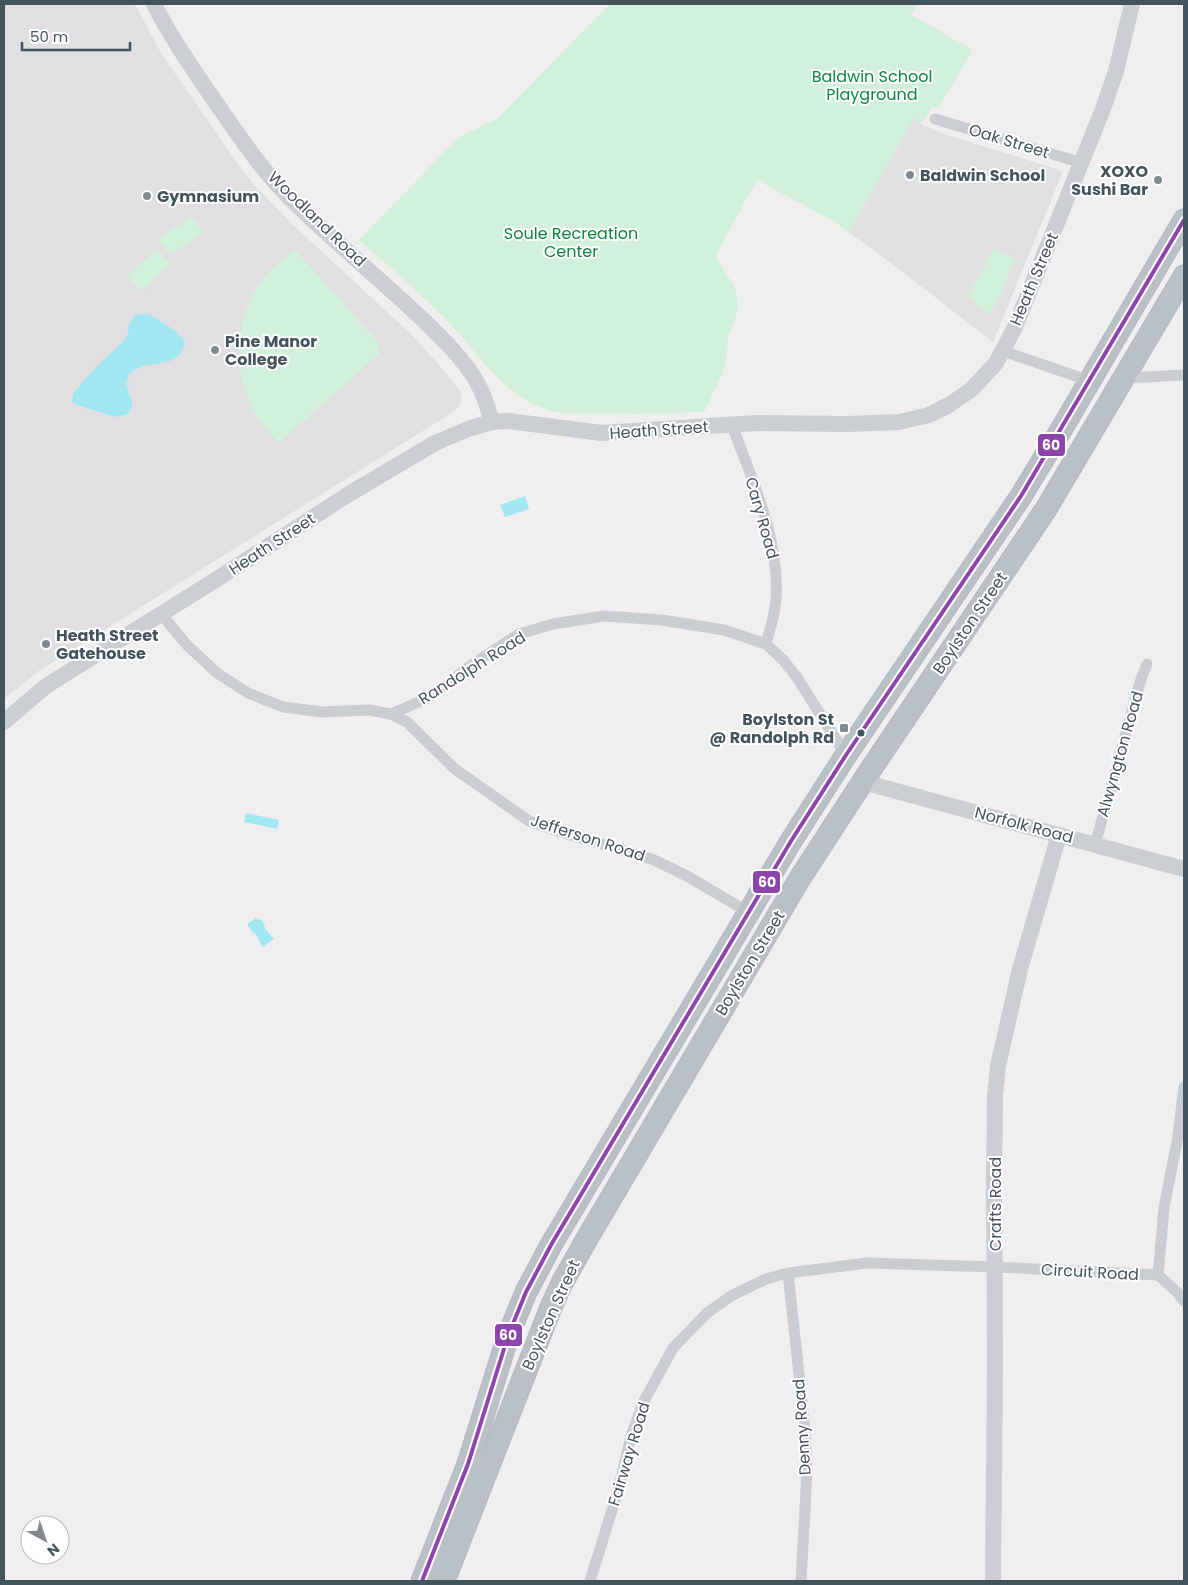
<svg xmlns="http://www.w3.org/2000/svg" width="1188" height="1585" viewBox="0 0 1188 1585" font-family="Poppins,sans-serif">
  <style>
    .education { fill: #e1dfe1 }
    .green { fill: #d1f1da }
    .water { fill: #a2e8f2 }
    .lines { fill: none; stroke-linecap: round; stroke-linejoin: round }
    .highway-casing { stroke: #b3b9bf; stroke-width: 23 }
    .street { stroke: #caced0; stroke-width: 11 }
    .secondary { stroke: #cbcfd2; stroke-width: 16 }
    .highway { stroke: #bac1c6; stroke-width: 21 }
    .bus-1-casing { stroke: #fff; stroke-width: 8 }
    .bus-1 { stroke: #8e44ad; stroke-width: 4 }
    .poi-dot { fill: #808a90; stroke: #fff; stroke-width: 2 }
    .bus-dot { fill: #44545d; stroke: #fff; stroke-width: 2 }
    .labels { text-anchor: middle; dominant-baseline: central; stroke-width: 4; stroke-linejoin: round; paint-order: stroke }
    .park-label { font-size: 16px; fill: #0e853f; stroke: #fff }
    .street-label { font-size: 16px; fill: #44545d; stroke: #fff }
    .poi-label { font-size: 16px; font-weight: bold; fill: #44545d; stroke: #fff; text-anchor: start }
    .line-badge { stroke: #fff; stroke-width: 2 }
    .badge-label { font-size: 14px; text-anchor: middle; font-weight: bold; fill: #fff }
  </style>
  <rect width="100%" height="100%" fill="#f0eeef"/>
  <!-- education -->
  <g class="education">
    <polygon points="4,4 135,4 161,53 242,170 257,188 293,225 411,334 441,367 460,391 462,398 458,408 450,414 37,672 4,699"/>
    <polygon points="899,8 972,50 939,107 932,107 921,124 944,134 1063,171 993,342 883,257 832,220"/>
  </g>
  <!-- green -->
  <g class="green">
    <path d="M610,4H917L911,15L972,50L939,107H932L921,124L914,118L849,232L832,220L757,180L715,256L733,284L737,296L738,307L736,316L729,334L726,359L722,375L704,412L638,414L566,413C510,410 480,353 444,317C417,290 387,265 359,240L459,137L498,118Z"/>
    <polygon points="192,217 203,233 170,255 159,239"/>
    <polygon points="157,249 170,264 141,291 127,276"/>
    <polygon points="993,249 1015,259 1002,292 989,315 968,295 986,264"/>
    <path d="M295,250L379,343V354L279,443C271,434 261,424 255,413C231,370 234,313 266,275C274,265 285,258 295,250Z"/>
  </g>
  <!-- water -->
  <g class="water">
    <path d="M149,314L174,330L185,341C180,366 164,361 143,366C138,367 133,372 129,374L126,383L133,405L128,414L116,417L77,405L72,401L74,392L86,378L103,360L121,344L128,334L129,324L135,315Z"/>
    <polygon points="525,496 529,509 505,517 500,505"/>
    <polygon points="246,813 279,820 277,829 244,822"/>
    <polygon points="256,918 258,920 261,919 265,926 264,927 274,939 262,947 255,933 253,933 247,924"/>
  </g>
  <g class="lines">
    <!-- highway casing -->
    <g class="highway-casing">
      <g id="highway">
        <polyline points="422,1581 468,1464 508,1336 526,1292 551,1245 791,841 846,755 1021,496 1061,430 1184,220"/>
        <polyline points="444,1581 551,1307 562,1283 588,1237 800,878 871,769 1046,509 1184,276"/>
      </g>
    </g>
    <!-- street -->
    <g class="street">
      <polyline points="935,119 1082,163"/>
      <polyline points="1003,351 1090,381"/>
      <polyline points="1124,378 1184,375"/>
      <path d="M732,425C752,480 780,539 776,599C775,614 770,629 766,644"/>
      <polyline points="161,614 187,645 217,673 248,693 283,707 322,712 369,710 391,714 428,698 446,686 467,668 519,634 553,624 604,616 662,620 724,630 766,644 783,660 796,676 846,755"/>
      <polyline points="391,714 407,722 455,769 529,821 567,834 633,853 654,860 687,876 748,912"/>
      <polyline points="1095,845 1141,679 1147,664"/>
      <polyline points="788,1273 805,1430 807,1472 801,1581"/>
      <polyline points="1158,1275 1164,1208 1178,1136 1184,1087"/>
      <polyline points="1158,1275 1177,1292 1184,1301"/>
      <polyline points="590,1581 618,1491 631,1436 644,1401 673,1348 707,1313 731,1296 766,1279 788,1273 867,1263 996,1267 1158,1275"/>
    </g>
    <!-- secondary -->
    <g class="secondary">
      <path d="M154,4C171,38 193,69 214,100C235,130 260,168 286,194C328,237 376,275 420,317C439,335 467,362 479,386C485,397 488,410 492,422"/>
      <polyline points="4,722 46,686 217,579 349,494 435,443 468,429 492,422 508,421 602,433 756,423 847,424 899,422 929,415 949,405 972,389 996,363 1015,327 1103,109 1116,71 1132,4"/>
      <polyline points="863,782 1184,869"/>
      <polyline points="993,1581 995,1361 994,1178 995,1096 998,1066 1020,969 1059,835"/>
    </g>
    <!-- highway -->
    <use href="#highway" class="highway"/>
    <!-- bus-1 casing -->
    <g class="bus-1-casing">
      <polyline id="bus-1" points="422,1581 468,1464 508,1336 526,1292 551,1245 791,841 846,755 1021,496 1184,220"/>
    </g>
    <!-- bus-1 -->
    <use href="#bus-1" class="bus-1"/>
  </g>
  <!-- markers -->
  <g class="poi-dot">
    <circle cx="910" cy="175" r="5"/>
    <circle cx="1158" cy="180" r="5"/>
    <circle cx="147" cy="196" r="5"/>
    <circle cx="215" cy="350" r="5"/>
    <circle cx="46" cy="644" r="5"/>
    <rect x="839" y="723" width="10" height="10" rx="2.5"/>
  </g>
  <circle class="bus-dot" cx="861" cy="733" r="4.5"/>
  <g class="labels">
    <!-- park labels -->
    <g class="park-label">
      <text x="872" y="76">Baldwin School<tspan x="872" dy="18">Playground</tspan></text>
      <text x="571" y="233">Soule Recreation<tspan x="571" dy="18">Center</tspan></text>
    </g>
    <!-- street labels -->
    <g class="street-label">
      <text transform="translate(1009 141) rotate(17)">Oak Street</text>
      <text transform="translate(317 219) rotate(44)">Woodland Road</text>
      <text transform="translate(1034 279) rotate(-67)">Heath Street</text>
      <text transform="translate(659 430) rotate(-4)">Heath Street</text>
      <text transform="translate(762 518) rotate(74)">Cary Road</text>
      <text transform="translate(272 544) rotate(-33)">Heath Street</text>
      <text transform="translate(970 623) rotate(-56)">Boylston Street</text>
      <text transform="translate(472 668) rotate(-32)">Randolph Road</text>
      <text transform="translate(1120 754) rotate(-74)">Alwyngton Road</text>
      <text transform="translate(1024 825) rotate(15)">Norfolk Road</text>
      <text transform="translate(588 838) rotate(18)">Jefferson Road</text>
      <text transform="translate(750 963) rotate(-59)">Boylston Street</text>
      <text transform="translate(995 1204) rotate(-90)">Crafts Road</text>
      <text transform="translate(1090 1272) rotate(3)">Circuit Road</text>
      <text transform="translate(551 1315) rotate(-66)">Boylston Street</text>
      <text transform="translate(802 1427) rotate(-94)">Denny Road</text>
      <text transform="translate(629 1454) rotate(-73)">Fairway Road</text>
    </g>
    <!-- poi labels -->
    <g class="poi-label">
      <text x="1148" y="171" text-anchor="end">XOXO<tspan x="1148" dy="18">Sushi Bar</tspan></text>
      <text x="920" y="175">Baldwin School</text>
      <text x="157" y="196">Gymnasium</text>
      <text x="225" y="341">Pine Manor<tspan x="225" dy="18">College</tspan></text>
      <text x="56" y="635">Heath Street<tspan x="56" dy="18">Gatehouse</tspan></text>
      <text x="834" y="719" text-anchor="end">Boylston St<tspan x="834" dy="18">@ Randolph Rd</tspan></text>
    </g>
  </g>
  <g class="line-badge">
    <rect x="1037" y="433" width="29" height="24" rx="5" fill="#8e44ad"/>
    <rect x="752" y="870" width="29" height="24" rx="5" fill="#8e44ad"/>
    <rect x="494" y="1323" width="29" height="24" rx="5" fill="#8e44ad"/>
  </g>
  <g class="badge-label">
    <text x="1051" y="450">60</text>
    <text x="767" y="887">60</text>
    <text x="508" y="1340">60</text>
  </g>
  <!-- border -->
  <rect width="1188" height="1585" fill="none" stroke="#44545d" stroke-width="10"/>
  <!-- north arrow -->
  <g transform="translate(45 1540) rotate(140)"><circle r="24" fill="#ffffff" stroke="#b4bbbe"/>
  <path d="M0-4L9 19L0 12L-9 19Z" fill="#808a90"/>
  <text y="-8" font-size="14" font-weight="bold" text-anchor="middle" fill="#44545d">N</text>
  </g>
  <!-- scale -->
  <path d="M22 42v8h108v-8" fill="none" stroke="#44545d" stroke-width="2.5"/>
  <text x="30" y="42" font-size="15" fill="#44545d" stroke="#ffffff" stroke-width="4" paint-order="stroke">50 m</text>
</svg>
